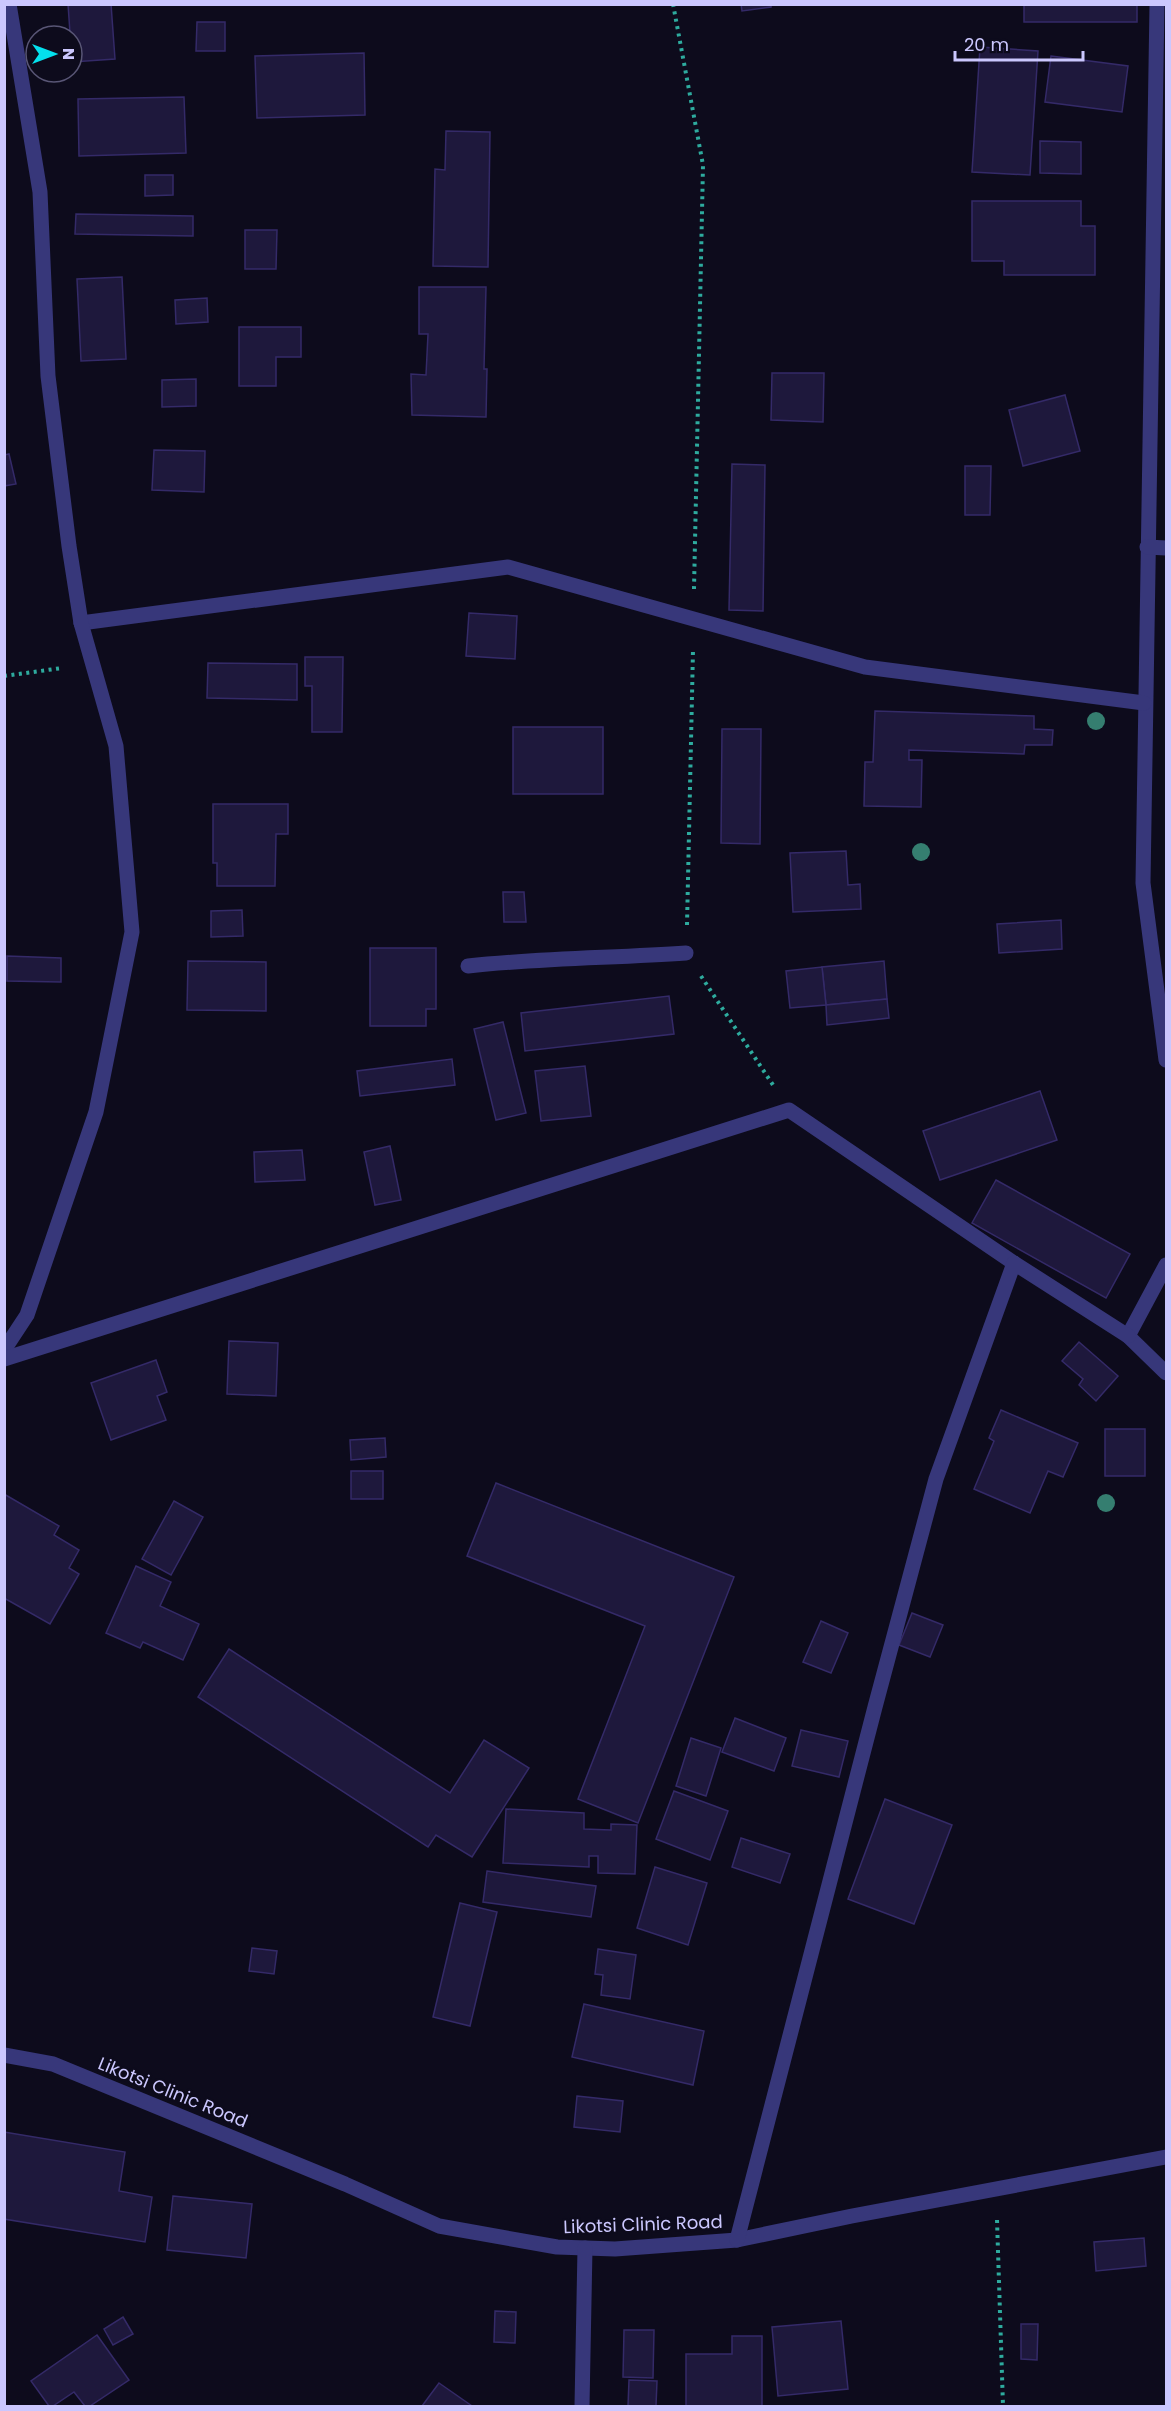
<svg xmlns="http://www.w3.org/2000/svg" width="1171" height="2411" viewBox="0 0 1171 2411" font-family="Poppins,sans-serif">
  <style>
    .building { fill: #1e183c; stroke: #342a68; stroke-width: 1.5 }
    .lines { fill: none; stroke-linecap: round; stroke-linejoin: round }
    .path { stroke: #2eab9e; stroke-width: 4; stroke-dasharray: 3 4.5; stroke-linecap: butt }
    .minor { stroke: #37377a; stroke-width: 15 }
    .tree { fill: #357e70 }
    .labels { text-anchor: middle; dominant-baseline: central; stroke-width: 4.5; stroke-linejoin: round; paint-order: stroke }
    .street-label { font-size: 18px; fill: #cbc7fe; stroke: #0d0b1c }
  </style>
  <rect width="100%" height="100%" fill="#0d0b1c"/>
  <!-- building -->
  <g class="building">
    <polygon points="68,4 111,4 115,59 72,62"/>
    <polygon points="741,4 771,4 771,7 742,11"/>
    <rect x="1024" y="4" width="113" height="18"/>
    <polygon points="197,22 225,22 225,51 196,51"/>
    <polygon points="980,47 1038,51 1030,175 972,172"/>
    <polygon points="364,53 365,115 257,118 255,56"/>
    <polygon points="1051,56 1128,66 1122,112 1045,102"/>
    <polygon points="184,97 186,153 79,156 78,99"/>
    <polygon points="446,131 490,132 488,267 433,266 435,169 445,170"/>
    <polygon points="1040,141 1081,142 1081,174 1040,173"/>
    <polygon points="145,175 173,175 173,195 145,196"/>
    <polygon points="972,201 1081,201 1081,226 1095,226 1095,275 1004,275 1004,261 972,261"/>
    <polygon points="76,214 193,216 193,236 75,234"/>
    <polygon points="245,230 277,230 276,269 245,269"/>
    <polygon points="122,277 126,359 81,361 77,279"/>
    <polygon points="419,287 486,287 484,369 487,369 486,417 412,415 411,374 426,375 428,334 419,334"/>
    <polygon points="207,298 208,322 176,324 175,300"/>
    <polygon points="239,327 301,327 301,357 276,357 276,386 239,386"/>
    <polygon points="772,373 824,373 823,422 771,420"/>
    <polygon points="196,379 196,406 162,407 162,380"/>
    <polygon points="1065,395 1080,451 1023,466 1009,410"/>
    <polygon points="154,450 205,451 204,492 152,490"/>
    <polygon points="9,454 16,484 4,486 4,455"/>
    <polygon points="732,464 765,465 763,611 729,610"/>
    <polygon points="965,466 991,466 990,515 965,515"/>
    <polygon points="469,613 517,616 515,659 466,656"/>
    <polygon points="305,657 343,657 342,732 312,732 312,686 305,686"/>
    <polygon points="208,663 297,664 297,700 207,698"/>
    <polygon points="875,711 1034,716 1034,729 1053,730 1052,745 1025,745 1024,754 909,750 909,760 922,760 921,807 864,806 865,762 873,762"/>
    <rect x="513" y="727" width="90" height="67"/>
    <polygon points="722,729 761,729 760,844 721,843"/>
    <polygon points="213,804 288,804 288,834 276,834 275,886 217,886 217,863 213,863"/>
    <polygon points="846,851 848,885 860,884 861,909 793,912 790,853"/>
    <polygon points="503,892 524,892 526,922 504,922"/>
    <polygon points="242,910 243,936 211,937 211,911"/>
    <polygon points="1061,920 1062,949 999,953 997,924"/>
    <polygon points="370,948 436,948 436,1009 426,1009 426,1026 370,1026"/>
    <polygon points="7,956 61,958 61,982 7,981"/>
    <polygon points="188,961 266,962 266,1011 187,1010"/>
    <polygon points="884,961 887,999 826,1005 822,967"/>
    <polygon points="822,967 826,1005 790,1008 786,971"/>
    <polygon points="669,996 674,1034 525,1051 521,1013"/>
    <polygon points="887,999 889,1018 827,1025 826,1005"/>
    <polygon points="503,1022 526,1113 496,1120 474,1029"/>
    <polygon points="452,1059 455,1085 360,1096 357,1071"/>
    <polygon points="585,1066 591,1116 541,1121 535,1071"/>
    <polygon points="1040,1091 1057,1140 940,1180 923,1131"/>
    <polygon points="390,1146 401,1200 375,1205 364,1152"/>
    <polygon points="302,1150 305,1180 255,1182 254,1152"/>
    <polygon points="996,1180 1130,1254 1106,1298 972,1223"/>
    <polygon points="229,1341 278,1343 276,1396 227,1394"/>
    <polygon points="1079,1342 1118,1376 1096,1401 1079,1385 1083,1379 1062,1361"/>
    <polygon points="156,1360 167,1392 157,1396 166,1420 111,1440 91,1383"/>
    <polygon points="1001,1410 1078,1443 1063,1477 1048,1471 1030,1513 974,1489 994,1441 989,1438"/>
    <rect x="1105" y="1429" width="40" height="47"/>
    <polygon points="385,1438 386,1457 351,1460 350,1440"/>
    <rect x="351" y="1471" width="32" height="28"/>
    <polygon points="496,1483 734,1577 638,1823 578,1799 645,1626 467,1556"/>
    <polygon points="4,1494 59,1526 54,1535 79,1550 69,1568 79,1574 50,1624 4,1598"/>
    <polygon points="174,1501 203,1517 171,1575 142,1559"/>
    <polygon points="136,1566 171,1582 160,1606 199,1624 183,1660 143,1642 140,1648 106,1633"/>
    <polygon points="912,1613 943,1625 930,1657 899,1645"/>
    <polygon points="821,1621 848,1633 831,1673 803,1662"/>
    <polygon points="229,1649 450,1793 484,1740 529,1768 472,1857 436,1835 428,1847 198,1697"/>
    <polygon points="735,1718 786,1738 774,1771 722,1752"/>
    <polygon points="801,1730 848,1741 839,1777 792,1766"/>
    <polygon points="691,1738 721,1748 706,1796 676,1786"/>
    <polygon points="674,1791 728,1811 710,1860 656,1839"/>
    <polygon points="885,1799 952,1825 914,1924 848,1899"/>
    <polygon points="506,1809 584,1813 584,1829 611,1830 611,1824 637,1825 635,1874 598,1873 598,1856 589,1856 589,1867 503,1863"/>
    <polygon points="741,1838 790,1854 780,1883 732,1867"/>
    <polygon points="655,1867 707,1883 688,1945 637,1928"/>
    <polygon points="487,1871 596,1886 591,1917 483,1902"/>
    <polygon points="460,1903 497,1912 470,2026 433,2017"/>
    <polygon points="252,1948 277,1951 274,1974 249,1971"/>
    <polygon points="598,1949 636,1955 630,1999 601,1995 603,1975 595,1974"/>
    <polygon points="584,2004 704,2031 693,2085 572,2057"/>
    <polygon points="577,2096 623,2101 620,2132 574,2127"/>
    <polygon points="4,2132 125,2152 119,2191 152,2197 145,2242 4,2219"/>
    <polygon points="173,2196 252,2204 246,2258 167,2250"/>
    <polygon points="1144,2238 1146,2266 1096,2271 1094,2242"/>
    <polygon points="495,2311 516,2312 515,2343 494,2342"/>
    <polygon points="123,2317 133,2334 113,2345 104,2329"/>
    <polygon points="841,2321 848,2389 778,2396 772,2327"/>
    <polygon points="1021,2324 1038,2324 1037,2360 1021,2359"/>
    <polygon points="624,2330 654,2330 653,2378 623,2377"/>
    <polygon points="97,2335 129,2380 90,2406 85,2406 74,2392 53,2406 49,2406 31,2381"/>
    <polygon points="732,2336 762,2336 762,2406 686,2406 686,2354 732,2354"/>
    <polygon points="629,2380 657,2381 656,2406 628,2406"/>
    <polygon points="439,2383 472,2406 422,2406"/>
  </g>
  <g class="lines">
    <!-- path -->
    <g class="path">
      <polyline points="673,4 703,165 694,589"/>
      <polyline points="4,676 62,668"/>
      <polyline points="687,925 693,650"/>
      <polyline points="701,976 773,1085"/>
      <polyline points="997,2220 1003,2406"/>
    </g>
    <!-- minor -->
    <g class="minor">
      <polyline points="1157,4 1143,883 1166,1060"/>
      <polyline points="1147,547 1166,548"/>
      <polyline points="81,623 508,567 865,667 1144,703"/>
      <path d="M468,966C541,958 614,958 686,953"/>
      <polyline points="1166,1265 1128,1336 1166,1373"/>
      <polyline points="4,1350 27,1315 96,1112 132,932 116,746 81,623 69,546 48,376 40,192 9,4"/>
      <polyline points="4,1359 789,1110 1014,1263"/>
      <polyline points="4,2055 53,2064 345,2184 439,2226 557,2247 615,2249 737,2240 852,2216 1166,2157"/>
      <polyline points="737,2240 875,1707 936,1479 1014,1263 1128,1336"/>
      <polyline points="582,2406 585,2248"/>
    </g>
  </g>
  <!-- trees -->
  <g class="tree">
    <circle cx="1096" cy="721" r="9"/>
    <circle cx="921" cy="852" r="9"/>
    <circle cx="1106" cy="1503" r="9"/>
  </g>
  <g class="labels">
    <!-- street labels -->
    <g class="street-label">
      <text transform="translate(173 2092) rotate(22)">Likotsi Clinic Road</text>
      <text transform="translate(643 2224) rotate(-2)">Likotsi Clinic Road</text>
    </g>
  </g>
  <!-- border -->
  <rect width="1171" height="2411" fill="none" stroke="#cbc7fe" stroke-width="12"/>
  <!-- north arrow -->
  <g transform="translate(54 54) rotate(90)"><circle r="28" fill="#0d0b1c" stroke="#595676" stroke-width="1.5"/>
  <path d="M0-4.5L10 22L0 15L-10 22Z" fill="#04e0ed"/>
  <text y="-9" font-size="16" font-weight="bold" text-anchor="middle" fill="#cbc7fe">N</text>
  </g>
  <!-- scale -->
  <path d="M955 51v9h128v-9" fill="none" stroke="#cbc7fe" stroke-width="3"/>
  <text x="964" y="51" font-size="18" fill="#cbc7fe" stroke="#0d0b1c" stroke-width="4.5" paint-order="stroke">20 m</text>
</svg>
